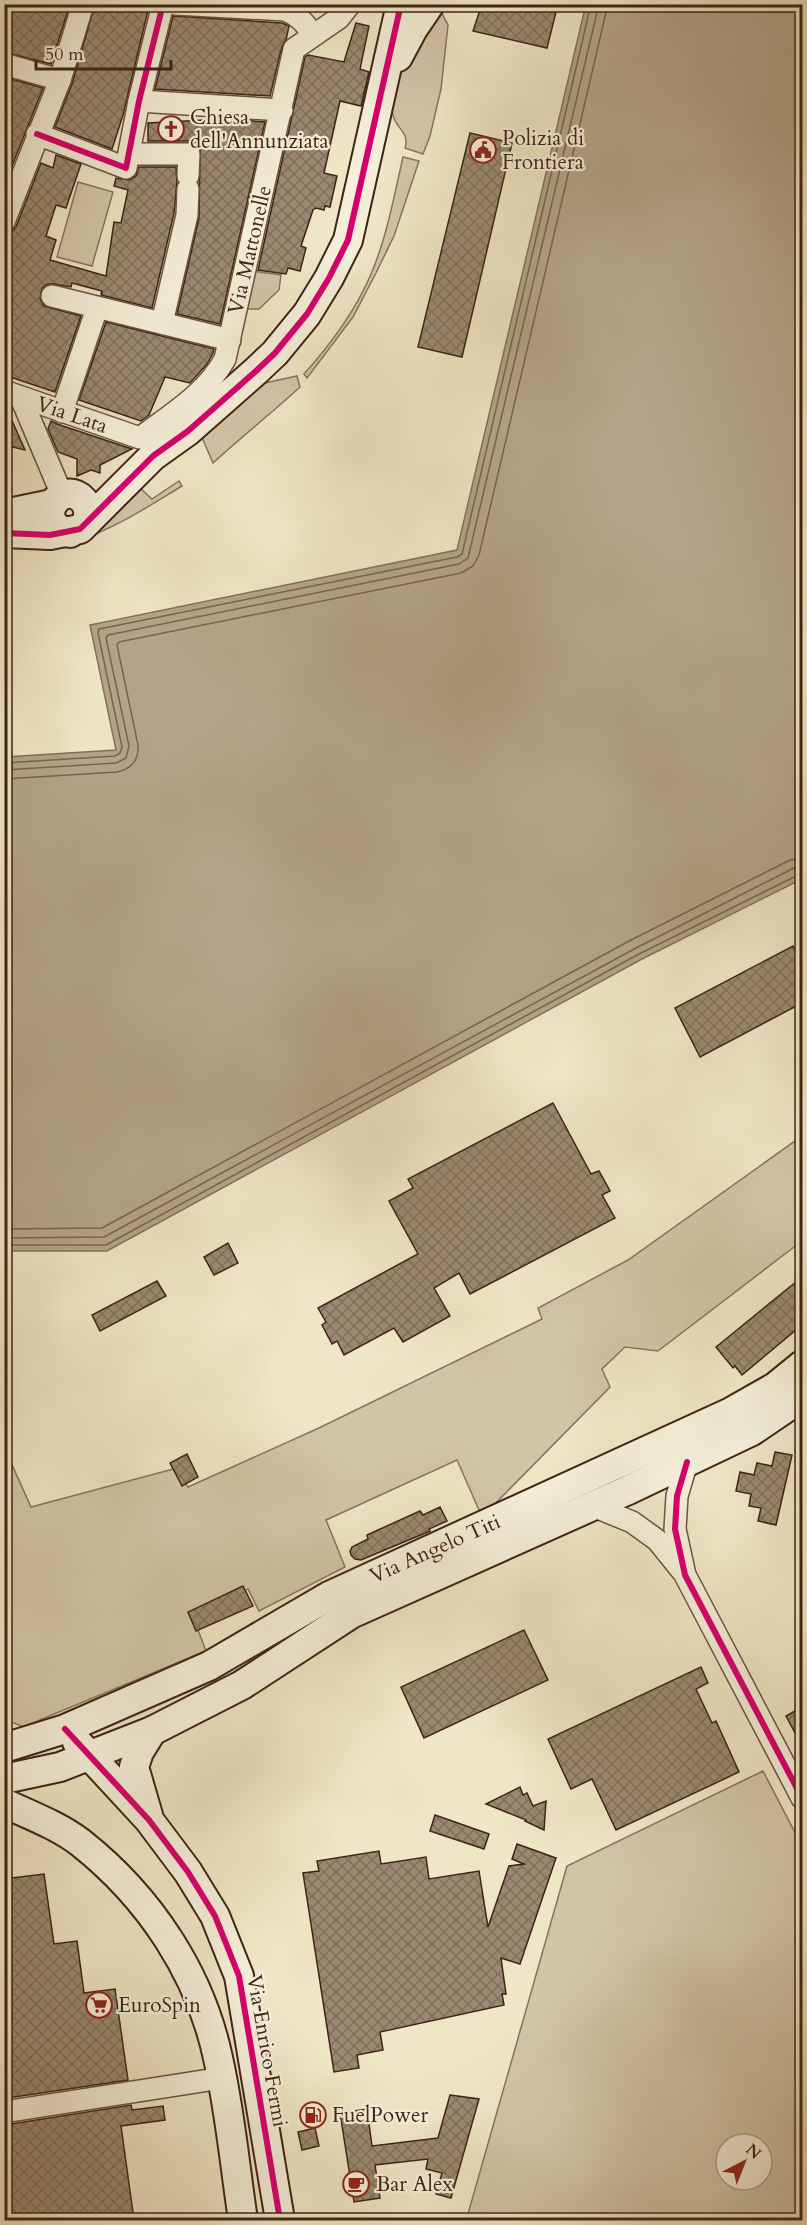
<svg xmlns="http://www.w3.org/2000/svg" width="807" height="2225" viewBox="0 0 807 2225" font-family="Cardo,serif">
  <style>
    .grass { fill: #d1c5a7; stroke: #88745e; stroke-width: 1.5; fill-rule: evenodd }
    .water { fill: #b3a489; stroke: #84715a; stroke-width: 1.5 }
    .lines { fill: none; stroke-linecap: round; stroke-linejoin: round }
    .shore { stroke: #78644e; stroke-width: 1.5 }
    .building { fill: url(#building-cross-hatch); stroke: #3e2414; stroke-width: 1.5 }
    .street-casing { stroke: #6a5440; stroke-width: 24 }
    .secondary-casing { stroke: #3e2414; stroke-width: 32 }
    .street { stroke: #f5efd9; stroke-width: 21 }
    .secondary { stroke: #f5efd9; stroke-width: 28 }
    .cycleway-casing { stroke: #f5efd9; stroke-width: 10 }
    .cycleway { stroke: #d6006c; stroke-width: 6 }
    .labels { text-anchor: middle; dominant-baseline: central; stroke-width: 4.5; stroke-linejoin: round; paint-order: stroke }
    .poi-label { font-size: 21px; fill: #3e2414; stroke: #f5efd9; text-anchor: start }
    .street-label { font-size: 21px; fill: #3e2414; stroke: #f5efd9 }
  </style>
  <defs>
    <pattern id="building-cross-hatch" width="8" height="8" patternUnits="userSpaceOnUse" patternTransform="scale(1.5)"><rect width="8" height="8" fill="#9a8970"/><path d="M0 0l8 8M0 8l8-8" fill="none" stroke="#7f705b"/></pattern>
  </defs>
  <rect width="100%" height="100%" fill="#efe6c5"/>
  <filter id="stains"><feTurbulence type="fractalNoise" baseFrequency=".00333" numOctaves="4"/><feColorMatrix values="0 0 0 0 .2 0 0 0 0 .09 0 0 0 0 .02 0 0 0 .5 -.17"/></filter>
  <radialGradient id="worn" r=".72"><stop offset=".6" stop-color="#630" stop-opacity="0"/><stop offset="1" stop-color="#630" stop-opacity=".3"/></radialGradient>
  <!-- grass -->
  <g class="grass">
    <path d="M438,6L448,25L441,89L430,136L423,154L405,148C410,132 396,129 393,115C383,78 420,35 438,6Z"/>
    <path d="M403,157L419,161L394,236L376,273L353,317L307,378L304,374C331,344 355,312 371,274C387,237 394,196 403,157Z"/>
    <polygon points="78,182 113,192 92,266 57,257"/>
    <polygon points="252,271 281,275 279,290 259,309 245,309"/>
    <path d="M297,376L300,387C272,413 241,437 213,463L200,433L256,385Z"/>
    <path d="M179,481L182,486C149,506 116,528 79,540L132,487L141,489L152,499Z"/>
    <polygon points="802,1136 802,1241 658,1351 625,1347 602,1369 610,1387 482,1517 457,1460 326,1520 345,1567 259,1611 248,1589 192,1614 206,1651 23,1727 5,1719 4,1447 31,1507 173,1469 188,1487 319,1428 542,1319 538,1308 628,1260"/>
    <path d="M763,1771L802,1846V2220H444L468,2214L567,1866ZM726,2144H762V2180H726Z"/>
  </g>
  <!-- water -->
  <polygon class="water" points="586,4 802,5 802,879 642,959 107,1251 5,1251 5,757 116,750 90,625 457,550"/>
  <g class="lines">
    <!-- shore -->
    <g class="shore">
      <polyline points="4,763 115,756 120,753 122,747 98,633 99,629 457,557 462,554 591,4"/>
      <polyline points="4,770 116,763 126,758 129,746 106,638 108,635 459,564 468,558 599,4"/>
      <path d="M4,779L117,772C131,769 139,760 138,745L117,645L119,642L461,573L473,566L479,555L608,4"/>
      <polyline points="4,1229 102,1228 631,940 790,860 802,858"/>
      <polyline points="4,1238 104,1237 636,948 794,868 802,867"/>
      <polyline points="4,1245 106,1245 639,954 798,875 802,875"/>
    </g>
  </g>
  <!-- building -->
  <g class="building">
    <polygon points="4,4 70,4 51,64 4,52"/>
    <polygon points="95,4 149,6 123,115 112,149 55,127 72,84"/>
    <polygon points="482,4 558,4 547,48 473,31"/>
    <polygon points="173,16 282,23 289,26 286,40 282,46 270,96 155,89"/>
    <polygon points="356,23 369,26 360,69 369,72 361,106 340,101 324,173 337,176 330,207 325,206 324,210 316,208 313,210 301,246 306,248 300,271 288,268 286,274 258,270 305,57 308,55 344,62"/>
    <polygon points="4,77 43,88 4,186"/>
    <polygon points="225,119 265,122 220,324 177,314 199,218 200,149 196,143 190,141 148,141 148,123"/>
    <polygon points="470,133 512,143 462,357 418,347"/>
    <polygon points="56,155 81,164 66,208 56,205 46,236 56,240 50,260 106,276 114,222 121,223 128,190 114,186 116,178 129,180 136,176 139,167 176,167 177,182 174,213 152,308 101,295 102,291 72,283 71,287 54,284 48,284 42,288 40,299 44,306 81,316 55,392 4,375 4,235 11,232 16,227 41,163 53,168"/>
    <polygon points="106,322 214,349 213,353 207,364 190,383 165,377 149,415 141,421 79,400"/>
    <polygon points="4,405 5,405 25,450 4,445"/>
    <polygon points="51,421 57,424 132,449 100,465 100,473 91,470 77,476 77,459 58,452 48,429"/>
    <polygon points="793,946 802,964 802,1003 700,1057 675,1008"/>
    <polygon points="553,1103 591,1174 599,1171 610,1191 602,1195 615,1218 470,1294 459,1273 434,1288 450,1316 403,1342 394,1328 344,1355 337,1341 332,1344 322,1325 326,1322 318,1308 418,1254 389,1201 413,1188 408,1179"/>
    <polygon points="228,1243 238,1263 214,1275 204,1257"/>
    <polygon points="802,1277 802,1325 742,1375 735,1366 733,1368 716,1347"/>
    <polygon points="157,1281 166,1296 100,1331 92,1315"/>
    <polygon points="775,1452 792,1455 776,1525 758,1521 761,1508 749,1506 751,1494 736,1491 740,1472 754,1475 757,1463 772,1466"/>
    <polygon points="187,1454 198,1477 182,1486 170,1463"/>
    <polygon points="440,1507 447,1521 429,1529 430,1531 361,1560 355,1559 351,1555 350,1551 352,1547 368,1539 367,1535 420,1511 423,1515"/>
    <polygon points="243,1586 253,1606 196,1631 188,1612"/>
    <polygon points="524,1630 548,1680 424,1738 401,1687"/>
    <polygon points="701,1667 708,1683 696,1689 712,1723 716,1721 739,1772 616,1830 592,1779 571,1789 548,1739"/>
    <polygon points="802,1707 802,1746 786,1716"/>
    <polygon points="520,1787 523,1795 527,1793 533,1806 546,1801 544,1830 525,1821 526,1820 486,1804"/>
    <polygon points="435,1815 489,1834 484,1849 430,1831"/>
    <polygon points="517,1844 556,1858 520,1964 501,1958 506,1994 502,1994 504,2005 380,2032 383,2050 357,2055 359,2068 334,2072 303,1873 319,1871 317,1861 379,1851 381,1864 426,1857 429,1879 479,1871 488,1927 509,1866 524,1864 512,1859"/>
    <polygon points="44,1874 54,1944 77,1941 84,1993 115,1989 128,2080 8,2098 4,2073 4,1879"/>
    <polygon points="450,2095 479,2099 451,2198 436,2194 442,2173 426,2169 428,2159 375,2165 380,2198 354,2202 340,2113 367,2109 372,2146 438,2138"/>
    <polygon points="131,2105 132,2110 163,2106 165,2120 121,2126 134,2220 7,2220 4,2204 4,2127 12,2126 11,2124"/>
    <polygon points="315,2128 319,2146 302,2150 298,2132"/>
  </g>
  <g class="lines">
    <!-- street casing -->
    <g class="street-casing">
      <g id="street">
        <path d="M175,4L285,10C298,15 305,23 313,35"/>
        <polyline points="4,64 60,80"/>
        <polyline points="139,101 282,110"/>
        <polyline points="37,134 126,168 139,101 163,4"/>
        <polyline points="130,154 189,154 188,176"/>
        <polyline points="4,222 60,80 83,4"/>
        <polyline points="52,296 230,340"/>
        <polyline points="162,323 187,215 188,189"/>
        <path d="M4,391L140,438C171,414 206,394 225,359L294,49L339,18L350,4"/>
        <polyline points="21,398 62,495"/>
        <polyline points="62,412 97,308"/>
        <polyline points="687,1462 677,1496 675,1529 685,1575 802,1798"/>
        <polyline points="593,1506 632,1522 657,1540 682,1571"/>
        <polyline points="4,2112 222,2078"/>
      </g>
    </g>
    <!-- secondary casing -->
    <g class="secondary-casing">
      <g id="secondary">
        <polyline points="398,57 413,29 430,4"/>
        <polyline points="4,514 52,504"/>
        <polyline points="4,533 50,535 80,529 153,456 188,431 256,371 275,353 307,314 329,278 348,240 401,4"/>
        <path d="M70,533C29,523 61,477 83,500C89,506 89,514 87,522"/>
        <polyline points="77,1742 149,1820 188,1872 215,1916 239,1976 280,2220"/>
        <polyline points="4,1748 65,1729 209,1666 329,1596 731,1412 775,1387 802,1365"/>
        <polyline points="4,1779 60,1767 152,1731 242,1685 351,1614 626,1491 752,1431 802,1397"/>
        <path d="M4,1803C30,1815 59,1826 81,1843C149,1897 200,1973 218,2058C230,2111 235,2167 243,2220"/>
        <polyline points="148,1815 134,1767 139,1752 152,1731"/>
      </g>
    </g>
    <!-- street -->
    <use href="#street" class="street"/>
    <!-- secondary -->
    <use href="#secondary" class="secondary"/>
    <!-- cycleway casing -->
    <g class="cycleway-casing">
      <g id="cycleway">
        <polyline points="37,134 126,168 139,101 163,4"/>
        <polyline points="4,533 50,535 80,529 153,456 188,431 256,371 275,353 307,314 329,278 348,240 401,4"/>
        <polyline points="687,1462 677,1496 675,1529 685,1575 802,1798"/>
        <polyline points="65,1729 149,1820 188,1872 215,1916 239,1976 280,2220"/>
      </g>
    </g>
    <!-- cycleway -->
    <use href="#cycleway" class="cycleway"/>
  </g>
  <!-- icons -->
  <defs>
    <g id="church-ring" transform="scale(1.35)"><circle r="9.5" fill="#f5efd9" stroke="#8f2418" stroke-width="1.5"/><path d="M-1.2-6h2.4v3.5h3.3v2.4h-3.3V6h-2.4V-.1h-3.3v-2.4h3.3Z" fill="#8f2418"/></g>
    <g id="civic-ring" transform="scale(1.35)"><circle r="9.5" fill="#f5efd9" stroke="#8f2418" stroke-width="1.5"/><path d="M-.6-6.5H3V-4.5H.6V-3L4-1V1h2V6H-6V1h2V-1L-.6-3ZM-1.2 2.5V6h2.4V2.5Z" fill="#8f2418"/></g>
    <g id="supermarket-ring" transform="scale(1.35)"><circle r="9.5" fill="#f5efd9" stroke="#8f2418" stroke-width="1.5"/><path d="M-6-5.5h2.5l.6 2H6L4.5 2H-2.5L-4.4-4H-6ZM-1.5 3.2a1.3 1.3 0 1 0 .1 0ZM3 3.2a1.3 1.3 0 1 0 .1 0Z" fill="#8f2418"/></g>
    <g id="fuel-ring" transform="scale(1.35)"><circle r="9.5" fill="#f5efd9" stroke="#8f2418" stroke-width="1.5"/><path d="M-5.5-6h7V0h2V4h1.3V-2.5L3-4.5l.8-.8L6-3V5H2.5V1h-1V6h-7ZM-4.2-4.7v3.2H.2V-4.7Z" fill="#8f2418"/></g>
    <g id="cafe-ring" transform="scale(1.35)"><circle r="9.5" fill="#f5efd9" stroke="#8f2418" stroke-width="1.5"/><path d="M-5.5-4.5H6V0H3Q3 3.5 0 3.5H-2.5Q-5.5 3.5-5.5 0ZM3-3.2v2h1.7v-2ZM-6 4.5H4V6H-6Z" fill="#8f2418"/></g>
  </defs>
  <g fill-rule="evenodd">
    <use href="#church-ring" x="171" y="129"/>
    <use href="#civic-ring" x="483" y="150"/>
    <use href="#supermarket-ring" x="99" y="2005"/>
    <use href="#fuel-ring" x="313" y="2115"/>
    <use href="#cafe-ring" x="356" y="2184"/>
  </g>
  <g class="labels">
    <!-- poi labels -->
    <g class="poi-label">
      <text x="190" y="117">Chiesa<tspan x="190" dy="24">dell'Annunziata</tspan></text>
      <text x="502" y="138">Polizia di<tspan x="502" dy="24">Frontiera</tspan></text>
      <text x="118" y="2005">EuroSpin</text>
      <text x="332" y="2115">FuelPower</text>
      <text x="376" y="2184">Bar Alex</text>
    </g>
    <!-- street labels -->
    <g class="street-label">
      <text transform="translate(250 250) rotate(-77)">Via Mattonelle</text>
      <text transform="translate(72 415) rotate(19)">Via Lata</text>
      <text transform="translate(435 1549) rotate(-24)">Via Angelo Titi</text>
      <text transform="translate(267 2051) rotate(80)">Via Enrico Fermi</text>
    </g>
  </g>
  <!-- margin -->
  <rect width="807" height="2225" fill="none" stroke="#efe6c5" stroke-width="24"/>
  <rect x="6" y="6" width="795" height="2213" fill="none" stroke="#3e2414" stroke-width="3"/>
  <rect x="12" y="12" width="783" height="2201" fill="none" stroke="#3e2414" stroke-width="1.5"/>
  <!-- north arrow -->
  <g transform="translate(744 2162) rotate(42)"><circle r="28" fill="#f5efd9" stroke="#ac9e8a" stroke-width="1.5"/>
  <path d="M0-4.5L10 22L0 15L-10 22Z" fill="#8f2418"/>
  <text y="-9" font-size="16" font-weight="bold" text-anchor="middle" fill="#3e2414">N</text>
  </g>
  <!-- scale -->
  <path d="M36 60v9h135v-9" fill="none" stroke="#3e2414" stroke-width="3"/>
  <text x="45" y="60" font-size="18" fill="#3e2414" stroke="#f5efd9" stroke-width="4.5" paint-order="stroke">50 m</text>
  <rect width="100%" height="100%" filter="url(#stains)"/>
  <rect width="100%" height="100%" fill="url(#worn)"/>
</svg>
